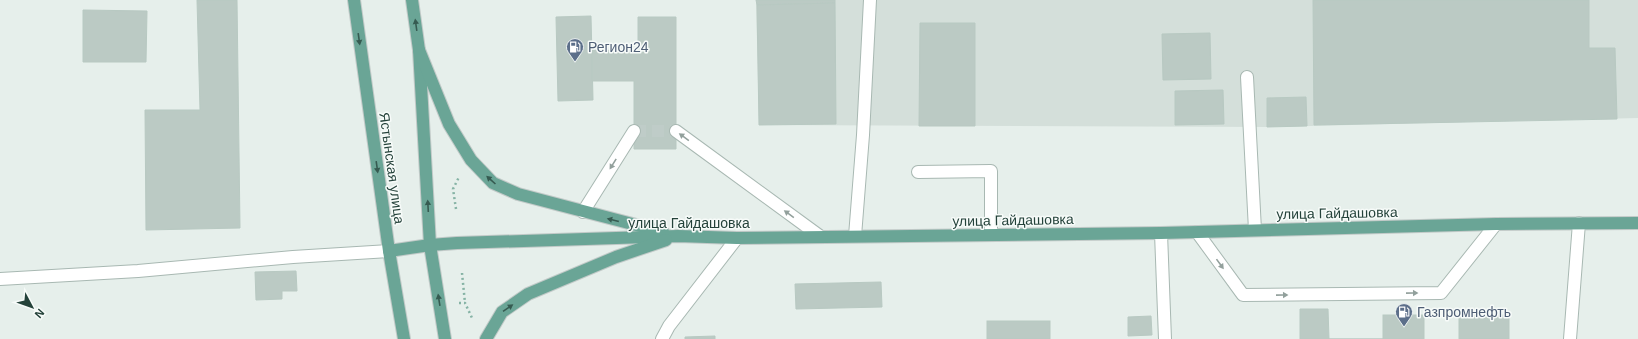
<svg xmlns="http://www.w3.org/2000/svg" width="1638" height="339" viewBox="0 0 1638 339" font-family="Arial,sans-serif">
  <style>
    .built { fill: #d4dfda }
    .building { fill: #bbcac4; stroke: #b8c9c2 }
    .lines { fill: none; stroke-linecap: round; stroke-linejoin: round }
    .minor-tunnel { stroke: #bfccc8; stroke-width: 12; stroke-dasharray: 12 6; stroke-linecap: butt }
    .minor-casing { stroke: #a8b8b2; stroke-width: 14 }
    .major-casing { stroke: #c2cac8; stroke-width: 14 }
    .path { stroke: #86b3a5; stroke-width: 2.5; stroke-dasharray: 2 3; stroke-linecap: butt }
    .minor { stroke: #fff; stroke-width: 12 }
    .major { stroke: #6aa596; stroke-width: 12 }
    .oneway { fill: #365b51 }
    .oneway2 { fill: #92a09c }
    .labels { text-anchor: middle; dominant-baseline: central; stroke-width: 3; stroke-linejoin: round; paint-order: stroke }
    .service-label { font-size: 14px; fill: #4e5e75; stroke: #f7fbf9; text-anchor: start }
    .street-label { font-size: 14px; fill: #24423a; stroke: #f7fbf9 }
  </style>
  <rect width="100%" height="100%" fill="#e6efeb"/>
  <!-- built -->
  <polygon class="built" points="756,0 1638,0 1638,118 1267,127 759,125"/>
  <!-- building -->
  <g class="building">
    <polygon points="197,0 237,0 240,228 146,230 145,110 200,110"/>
    <polygon points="756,0 835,0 835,3 757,5"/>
    <polygon points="1313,0 1589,0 1589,48 1615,48 1617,119 1314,125"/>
    <polygon points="835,3 836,124 759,125 757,5"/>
    <polygon points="83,10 147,11 146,62 83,62"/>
    <polygon points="591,16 593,100 558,101 556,17"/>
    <polygon points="638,17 676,17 676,149 634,149 634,81 592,81 592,50 638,51"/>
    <polygon points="920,23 975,23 975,126 919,126"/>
    <polygon points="1210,33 1211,79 1163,80 1162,34"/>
    <polygon points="1223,90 1224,124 1175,125 1175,91"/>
    <polygon points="1306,97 1307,126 1267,127 1267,98"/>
    <polygon points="296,271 297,291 282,291 282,299 256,300 255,272"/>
    <polygon points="881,282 882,307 796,309 795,284"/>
    <polygon points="1300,309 1328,309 1329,339 1383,339 1300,339"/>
    <rect x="1383" y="315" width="41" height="24"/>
    <rect x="1459" y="315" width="50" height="24"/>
    <polygon points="1151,316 1152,335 1128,336 1128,317"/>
    <rect x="987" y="321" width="63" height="18"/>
    <polygon points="715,336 715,339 685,339 685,337"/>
  </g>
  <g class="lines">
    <!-- minor-tunnel -->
    <polyline class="minor-tunnel" points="634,131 676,131"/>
    <!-- minor casing -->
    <g class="minor-casing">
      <g id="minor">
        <polyline points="1247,77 1255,230"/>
        <polyline points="676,131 821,237"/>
        <polyline points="918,172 991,171 991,235"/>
        <polyline points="583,212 634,131"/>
        <polyline points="1197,232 1243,295 1441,293 1496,224"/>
        <polyline points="1161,233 1165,339"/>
        <polyline points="855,236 863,135 870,0"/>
        <polyline points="0,279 138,271 293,257 389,251"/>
        <polyline points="662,339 669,326 737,238"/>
        <polyline points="1570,339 1579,223"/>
      </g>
    </g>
    <!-- major casing -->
    <g class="major-casing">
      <g id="major">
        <polyline points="354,0 389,251 404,339"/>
        <polyline points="412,0 419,50 430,245 445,339"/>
        <polyline points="419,50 449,124 471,160 493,183 518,194 663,232"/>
        <polyline points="389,251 430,245 457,243 678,236 737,238 1161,233 1496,224 1638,223"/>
        <polyline points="486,339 502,312 528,294 616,257 666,240"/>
      </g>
    </g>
    <!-- path -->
    <g class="path">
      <polyline points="456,209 453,189 459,177"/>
      <polyline points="462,273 465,303"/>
      <polyline points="459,303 465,303 473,320"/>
    </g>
    <!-- minor -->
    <use href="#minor" class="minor"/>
    <!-- major -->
    <use href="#major" class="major"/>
  </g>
  <!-- one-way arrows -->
  <defs><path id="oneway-solid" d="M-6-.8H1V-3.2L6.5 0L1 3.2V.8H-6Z"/></defs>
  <g class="oneway">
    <use href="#oneway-solid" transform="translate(416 25) rotate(-98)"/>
    <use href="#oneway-solid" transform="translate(359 39) rotate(82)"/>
    <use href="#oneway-solid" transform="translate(377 167) rotate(82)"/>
    <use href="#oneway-solid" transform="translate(491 180) rotate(-138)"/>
    <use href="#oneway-solid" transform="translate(428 206) rotate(-93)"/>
    <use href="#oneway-solid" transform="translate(613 220) rotate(-166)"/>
    <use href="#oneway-solid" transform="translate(439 300) rotate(-99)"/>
    <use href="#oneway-solid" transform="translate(508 308) rotate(-34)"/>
  </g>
  <g class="oneway2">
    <use href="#oneway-solid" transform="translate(684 137) rotate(-144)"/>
    <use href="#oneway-solid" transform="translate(613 164) rotate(122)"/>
    <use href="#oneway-solid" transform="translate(789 214) rotate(-144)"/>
    <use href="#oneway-solid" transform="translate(1220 264) rotate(54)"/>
    <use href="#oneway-solid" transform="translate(1412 293) rotate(-1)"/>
    <use href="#oneway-solid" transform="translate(1282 295) rotate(-1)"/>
  </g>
  <!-- icons -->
  <defs>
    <g id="fuel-pin" transform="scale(0.9)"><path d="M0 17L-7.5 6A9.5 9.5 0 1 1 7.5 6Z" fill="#5c6f8a" stroke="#f7fbf9"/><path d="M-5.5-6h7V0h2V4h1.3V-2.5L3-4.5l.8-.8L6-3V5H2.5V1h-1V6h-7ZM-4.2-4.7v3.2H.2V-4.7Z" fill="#fff"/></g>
  </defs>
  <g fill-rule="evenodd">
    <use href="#fuel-pin" x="575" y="47"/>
    <use href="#fuel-pin" x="1404" y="312"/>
  </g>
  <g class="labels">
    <!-- service labels -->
    <g class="service-label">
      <text x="588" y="47">Регион24</text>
      <text x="1417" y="312">Газпромнефть</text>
    </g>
    <!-- street labels -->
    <g class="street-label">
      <text transform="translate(392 168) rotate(82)">Ястынская улица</text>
      <text transform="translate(1337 213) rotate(-1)">улица Гайдашовка</text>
      <text transform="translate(1013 220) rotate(-1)">улица Гайдашовка</text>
      <text x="689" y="223">улица Гайдашовка</text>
    </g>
  </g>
  <!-- north arrow -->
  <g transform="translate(32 307) rotate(131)" stroke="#f7fbf9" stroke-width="3" paint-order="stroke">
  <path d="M0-3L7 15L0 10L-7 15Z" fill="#24423a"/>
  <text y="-6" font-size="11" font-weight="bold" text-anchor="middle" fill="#24423a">N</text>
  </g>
</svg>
